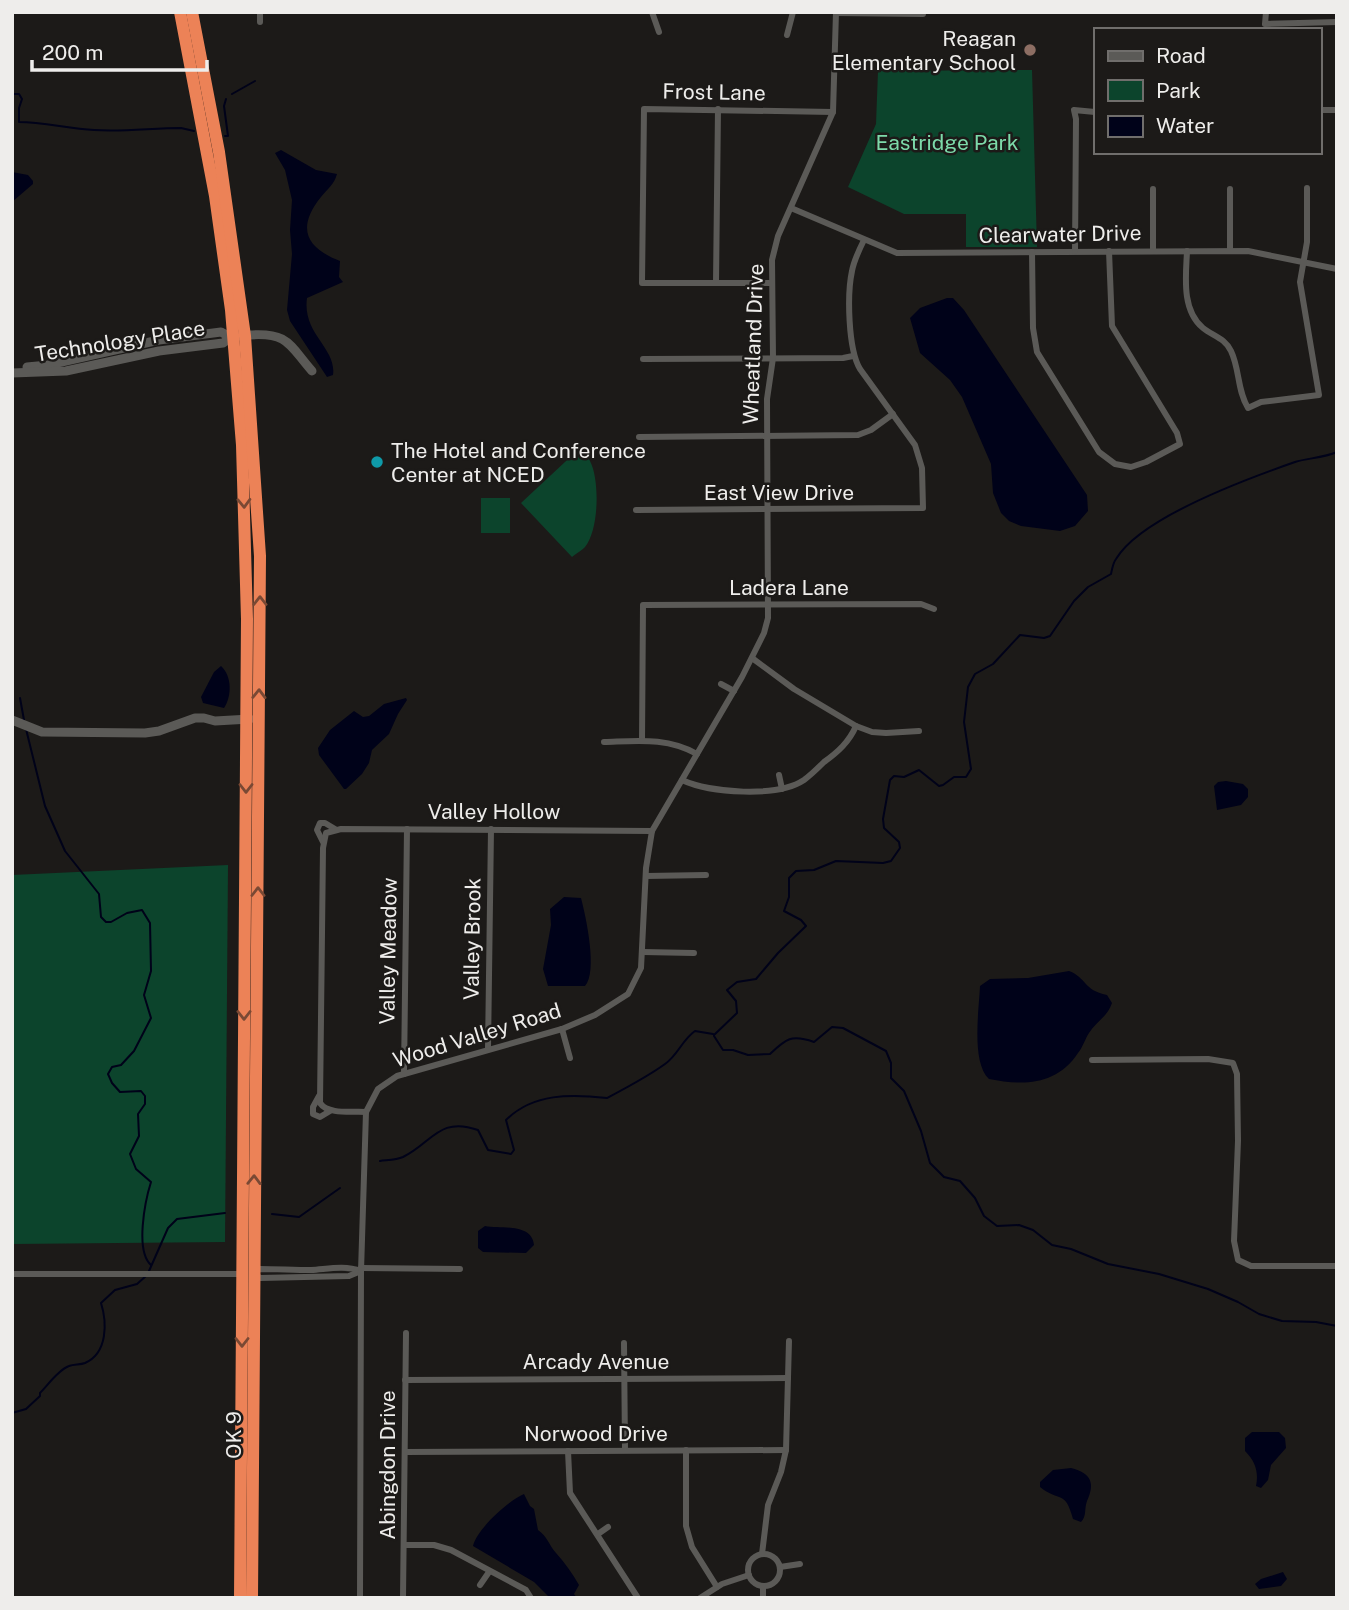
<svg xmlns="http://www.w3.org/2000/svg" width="1349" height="1610" viewBox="0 0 1349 1610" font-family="'Public Sans',sans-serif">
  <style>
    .green { fill: #0c442c }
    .water { fill: #000219 }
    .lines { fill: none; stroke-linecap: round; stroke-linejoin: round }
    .stream { stroke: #000219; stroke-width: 2 }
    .street { stroke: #5b5a57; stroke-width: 6 }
    .secondary { stroke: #5b5a57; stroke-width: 9 }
    .highway { stroke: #ec8257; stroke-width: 12 }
    .oneway { stroke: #7a4934 }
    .education-dot { fill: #8d6e63; stroke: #1c1a18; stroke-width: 2.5 }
    .culture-dot { fill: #0f9aa8; stroke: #1c1a18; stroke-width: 2.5 }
    .labels { text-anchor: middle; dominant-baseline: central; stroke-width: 5; stroke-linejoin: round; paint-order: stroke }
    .poi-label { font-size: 21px; fill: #eeedeb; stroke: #1c1a18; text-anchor: end }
    .street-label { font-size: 21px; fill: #eeedeb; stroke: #1c1a18 }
    .park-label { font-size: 21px; fill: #7ddaaa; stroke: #1c1a18 }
  </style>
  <rect width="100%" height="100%" fill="#1c1a18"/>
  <!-- green -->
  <g class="green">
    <polygon points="1032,70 1037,247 966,247 966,214 904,214 848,187 876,124 878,71"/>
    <path d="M580,448C583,452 588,456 590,461C600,480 599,530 585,547C582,550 576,554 572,557L521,503Z"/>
    <rect x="481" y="498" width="29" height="35"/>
    <polygon points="228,865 225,1242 12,1244 12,875"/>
  </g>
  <!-- water -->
  <g class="water">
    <path d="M281,150L316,170L337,174C334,185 328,188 321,197C296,228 306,248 340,261L339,277L343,282L307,298C302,334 337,348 333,375L327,377L290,321L287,310L292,254L290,230L292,200L285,170L275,153Z"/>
    <polygon points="12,172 28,175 33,181 33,184 12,202"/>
    <polygon points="947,298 953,298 964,310 1087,495 1088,511 1075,526 1060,531 1021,526 1009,521 1001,513 993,493 991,464 962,397 950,380 920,353 910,318 920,308"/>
    <path d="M221,666C232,676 232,696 224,708L203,703L201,697L214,672Z"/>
    <polygon points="406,698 407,700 398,714 389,734 372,750 369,763 362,774 346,789 344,789 319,755 318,748 330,730 354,711 363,717 369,716 384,704"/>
    <polygon points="1226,781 1243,784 1248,789 1248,797 1241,805 1217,810 1214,786 1218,782"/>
    <path d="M564,897L581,898C586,917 598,972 585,986H548L543,969L551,925L550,909Z"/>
    <path d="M1069,971C1087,978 1083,990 1107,995L1112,1003C1108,1016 1096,1022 1089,1033C1085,1039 1083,1047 1078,1053C1057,1085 1024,1086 989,1079C971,1062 979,1010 980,986L990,979L1028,978Z"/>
    <path d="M485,1226C501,1229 532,1223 534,1245L526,1253L483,1252L478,1248V1231Z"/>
    <path d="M1252,1432H1279L1285,1438L1286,1448L1271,1465L1268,1480L1261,1488L1256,1486C1259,1472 1255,1461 1245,1451V1438Z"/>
    <path d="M1071,1468C1092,1473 1095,1484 1087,1501C1084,1509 1087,1516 1081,1522L1073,1519C1065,1489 1060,1503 1040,1487V1482L1053,1470Z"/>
    <path d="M524,1494L530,1506L534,1509L538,1530C547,1536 549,1545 556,1553C565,1563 572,1573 579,1585L574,1594L577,1598H550L534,1582L473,1546C477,1529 508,1501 524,1494Z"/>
    <polygon points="1283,1572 1287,1579 1281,1586 1259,1589 1255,1584 1261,1579"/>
  </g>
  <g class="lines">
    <!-- stream -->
    <g class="stream">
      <path d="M12,94H19L22,99L19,108V122C44,122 69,129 94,130C123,132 153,128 181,128L194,131"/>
      <polyline points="232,94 255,81"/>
      <polyline points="225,136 228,136 224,106 226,99"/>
      <polyline points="20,698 24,720"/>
      <path d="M26,729L45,806L65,851L99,894L101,917L106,922H111L127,913L142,910L150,923L151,971L144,995L151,1018L134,1051L121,1065L112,1067L108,1074L112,1083L120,1092L141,1091L145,1096V1104L138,1114L139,1136L130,1154L136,1169L151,1182C145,1201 135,1251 151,1265"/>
      <path d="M714,1035L737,1013L736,1001L727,990L737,982L756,979L778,953L806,926L801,920L784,911L789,897V878L796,871L814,870L836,861L883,863L891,861L900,848L899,842L884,828L883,819L890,780L894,776L904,777L919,770L939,786L943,785L954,777H966L971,769L964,722L968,687L975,674L993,664L1020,635L1044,638L1050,636L1074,601L1088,587L1111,574C1112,569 1113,563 1116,559C1141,517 1249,478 1295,462C1308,458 1323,458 1337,452"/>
      <path d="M714,1036L723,1050H733L748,1055L770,1054C786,1039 791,1034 814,1042L832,1027L843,1028L886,1051L891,1063V1078L904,1091L921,1131L930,1163L944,1177L960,1181L975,1198L984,1216L997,1226L1019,1225L1033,1230L1052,1245L1071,1249L1108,1264L1159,1274L1208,1289L1238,1302L1259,1314L1282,1321L1316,1322L1337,1326"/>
      <path d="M380,1161C387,1160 396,1160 403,1157C432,1143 439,1116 478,1130L488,1150L511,1154L514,1150L506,1120C533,1093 571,1094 607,1098C626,1088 647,1077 665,1064C678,1055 682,1040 695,1031L713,1034"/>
      <polyline points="272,1214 299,1217 340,1188"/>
      <polyline points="149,1271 168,1228 177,1219 225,1213"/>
      <path d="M12,1413L26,1409L40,1396V1393C48,1385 58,1370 69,1366C74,1364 80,1365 85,1363C108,1353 107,1322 101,1303L115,1290L137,1284L146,1276"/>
    </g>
    <!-- street -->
    <g class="street">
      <polyline points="260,12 260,22"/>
      <polyline points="652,12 659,32"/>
      <polyline points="1266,12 1265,24 1337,22"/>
      <polyline points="836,13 923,14 923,12"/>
      <polyline points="787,35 793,12"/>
      <polyline points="1319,110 1337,110"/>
      <polyline points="1153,189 1153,251"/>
      <polyline points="1230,189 1230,251"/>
      <polyline points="791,208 897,253 1248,251 1337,269"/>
      <polyline points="1075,251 1076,119 1074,110 1095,112"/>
      <path d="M1187,251C1186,275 1181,310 1203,328C1213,336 1225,338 1231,351C1240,370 1237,390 1248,408L1261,402L1319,395L1300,282L1307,242V188"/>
      <polyline points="1032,252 1033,328 1037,352 1099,452 1115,464 1131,467 1146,462 1180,444 1177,433 1112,326 1109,251"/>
      <polyline points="716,283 718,109"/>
      <polyline points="772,283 642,283 644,109 833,112"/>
      <polyline points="643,359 843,358 853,356"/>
      <polyline points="639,437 858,435 871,430 893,414"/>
      <path d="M636,510L923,508L922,468L915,445L860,369C848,349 847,294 852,271C854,260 859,250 864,240"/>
      <polyline points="752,658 794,689 856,726 872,732 886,733 919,731"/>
      <polyline points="721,684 734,691"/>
      <polyline points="642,741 643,605 921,604 934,609"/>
      <path d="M604,742C637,741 667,737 697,754"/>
      <polyline points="779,775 782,789"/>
      <path d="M682,780C710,793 777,798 804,780C811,775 818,768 824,762C838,752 849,742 856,726"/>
      <polyline points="323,842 317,830 320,823 325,823 335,829"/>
      <polyline points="646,876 706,875"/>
      <polyline points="643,952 694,953"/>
      <polyline points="562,1029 570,1058"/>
      <polyline points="488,1049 491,829"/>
      <polyline points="1092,1060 1208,1059 1233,1063 1237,1074 1238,1141 1234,1241 1238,1260 1251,1266 1337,1266"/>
      <polyline points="404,1074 407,829"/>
      <polyline points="319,1096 313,1107 313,1114 320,1117 330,1111"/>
      <path d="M366,1112C352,1111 328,1115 320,1103L323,848L326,833L341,829L652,831"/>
      <polyline points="361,1268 460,1269"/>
      <path d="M256,1271L260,1269C277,1269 294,1270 311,1270C328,1269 344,1265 361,1271"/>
      <polyline points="12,1274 242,1274"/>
      <polyline points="256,1275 260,1278 349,1276 361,1271"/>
      <polyline points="624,1343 625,1450"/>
      <polyline points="405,1380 788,1378"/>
      <polyline points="686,1450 686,1526 692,1547 717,1587"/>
      <polyline points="568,1451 570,1493 638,1598"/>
      <polyline points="405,1452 786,1450"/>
      <polyline points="598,1534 608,1527"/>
      <polyline points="404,1545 434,1545 451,1550 526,1590 531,1598"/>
      <circle cx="764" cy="1570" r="16"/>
      <polyline points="762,1554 768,1505 781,1472 786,1450 789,1341"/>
      <polyline points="780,1567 800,1564"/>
      <polyline points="480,1585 489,1572"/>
      <polyline points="360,1598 361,1271 366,1112 378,1089 397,1076 562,1029 595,1015 628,994 641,968 646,868 652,831 742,677 764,633 768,618 767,399 773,358 772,260 778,236 833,112 836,12"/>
      <polyline points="403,1598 406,1333"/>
      <polyline points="700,1598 722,1584 749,1575"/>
      <polyline points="763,1598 763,1586"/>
    </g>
    <!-- secondary -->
    <g class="secondary">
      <polyline points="27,367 48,365 159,340 221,332 230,337"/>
      <path d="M12,373L66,371L159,351L223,343C231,336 238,336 249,335C289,332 289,345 312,371"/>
      <polyline points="12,720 42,732 145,733 159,731 195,718 204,718 215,721 250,719"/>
    </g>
    <!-- highway -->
    <g class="highway">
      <polyline points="180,12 215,196 231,310 242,445 247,619 240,1598"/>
      <polyline points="192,12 219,152 245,336 260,556 252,1598"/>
    </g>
  </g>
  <!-- one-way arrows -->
  <defs><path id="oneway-chevron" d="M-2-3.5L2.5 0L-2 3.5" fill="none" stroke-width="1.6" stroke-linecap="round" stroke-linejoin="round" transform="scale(1.75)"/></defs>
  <g class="oneway">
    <use href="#oneway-chevron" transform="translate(244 503) rotate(88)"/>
    <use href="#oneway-chevron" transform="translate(260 601) rotate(-90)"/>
    <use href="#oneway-chevron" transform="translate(259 694) rotate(-89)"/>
    <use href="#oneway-chevron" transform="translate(246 788) rotate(90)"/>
    <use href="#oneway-chevron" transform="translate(258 892) rotate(-90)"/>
    <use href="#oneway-chevron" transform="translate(244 1015) rotate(90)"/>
    <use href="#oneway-chevron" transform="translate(254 1180) rotate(-89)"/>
    <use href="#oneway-chevron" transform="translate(242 1342) rotate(90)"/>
  </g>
  <!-- markers -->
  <circle class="education-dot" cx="1030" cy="50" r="7"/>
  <circle class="culture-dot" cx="377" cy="462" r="7"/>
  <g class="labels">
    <!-- poi labels -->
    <g class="poi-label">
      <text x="1016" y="38">Reagan<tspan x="1016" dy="24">Elementary School</tspan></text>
      <text x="391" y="450" text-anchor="start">The Hotel and Conference<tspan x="391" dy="24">Center at NCED</tspan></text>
    </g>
    <!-- street labels -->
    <g class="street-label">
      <text transform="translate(714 92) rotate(1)">Frost Lane</text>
      <text transform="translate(1060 234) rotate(-1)">Clearwater Drive</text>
      <text transform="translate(120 341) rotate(-9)">Technology Place</text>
      <text transform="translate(753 344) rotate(-88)">Wheatland Drive</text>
      <text x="779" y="492">East View Drive</text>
      <text x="789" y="587">Ladera Lane</text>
      <text x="494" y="811">Valley Hollow</text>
      <text transform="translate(472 939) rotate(-89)">Valley Brook</text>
      <text transform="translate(388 951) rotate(-89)">Valley Meadow</text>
      <text transform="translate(477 1035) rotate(-17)">Wood Valley Road</text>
      <text x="596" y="1361">Arcady Avenue</text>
      <text x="596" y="1433">Norwood Drive</text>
      <text transform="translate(233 1435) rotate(-90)">OK 9</text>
      <text transform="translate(387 1465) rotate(-90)">Abingdon Drive</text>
    </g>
    <!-- park labels -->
    <g class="park-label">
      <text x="947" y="142">Eastridge Park</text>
    </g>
  </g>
  <!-- border -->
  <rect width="1349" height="1610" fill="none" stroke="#eeedeb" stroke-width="28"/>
  <!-- legend -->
  <rect x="1094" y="28" width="228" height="126" fill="#1c1a18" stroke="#706e6c" stroke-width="2"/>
  <rect x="1108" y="51" width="35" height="10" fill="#5b5a57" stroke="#706e6c" stroke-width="2"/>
  <text x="1156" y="63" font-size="21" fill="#eeedeb">Road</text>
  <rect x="1108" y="80" width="35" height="21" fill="#0c442c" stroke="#706e6c" stroke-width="2"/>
  <text x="1156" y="98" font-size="21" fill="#eeedeb">Park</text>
  <rect x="1108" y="116" width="35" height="21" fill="#000219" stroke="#706e6c" stroke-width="2"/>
  <text x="1156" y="133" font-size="21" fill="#eeedeb">Water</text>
  <!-- scale -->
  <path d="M32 60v10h175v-10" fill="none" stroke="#eeedeb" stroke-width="3.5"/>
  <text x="42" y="60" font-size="21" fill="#eeedeb" stroke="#1c1a18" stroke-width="5" paint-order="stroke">200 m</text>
</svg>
